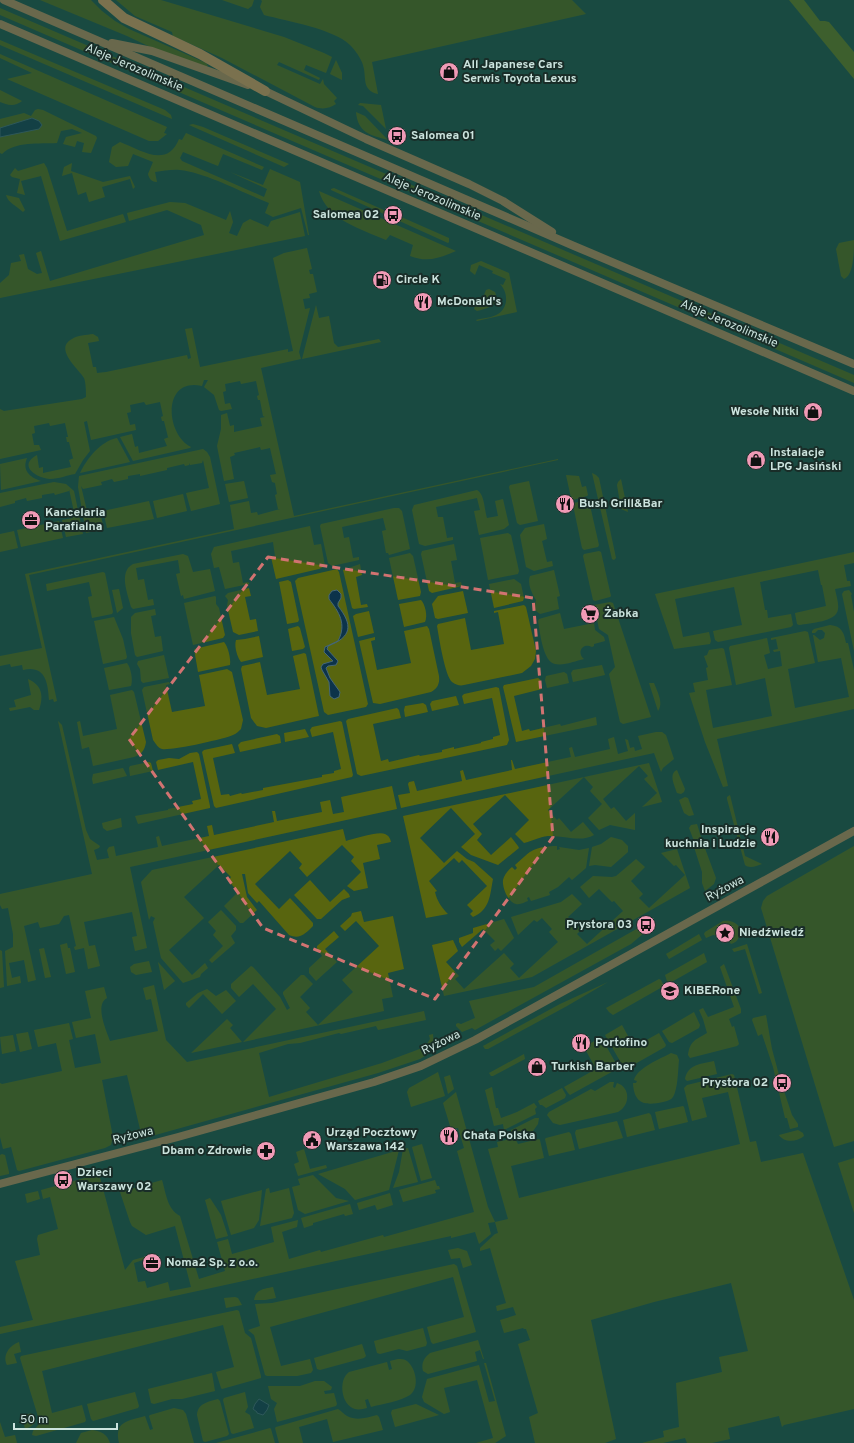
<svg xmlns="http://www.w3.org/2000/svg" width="854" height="1443" viewBox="0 0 854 1443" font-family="Overpass,sans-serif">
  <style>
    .green { fill: #58650f }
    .forest { fill: #687815 }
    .water { fill: #0c334a; stroke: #466876 }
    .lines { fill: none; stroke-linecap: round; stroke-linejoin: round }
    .secondary { stroke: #cb8c5a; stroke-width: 8 }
    .primary { stroke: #f0a05e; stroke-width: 10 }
    .marked { fill: none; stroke: #d27371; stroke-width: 3; stroke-dasharray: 8 5; stroke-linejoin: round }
    .labels { text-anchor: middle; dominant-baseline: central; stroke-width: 4; stroke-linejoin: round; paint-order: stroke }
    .poi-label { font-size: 12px; font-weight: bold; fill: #cce4de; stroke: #192d28; text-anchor: start }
    .street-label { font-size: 12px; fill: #cce4de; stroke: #192d28 }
  </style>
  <rect width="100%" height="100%" fill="#1a4b42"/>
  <!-- green -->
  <g class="green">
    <polygon points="40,0 91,0 102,11 115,21 129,29 206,63 208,66 206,67 163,53 127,36"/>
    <path d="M116,0H161L284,37L324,53L332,57L326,73L306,65L304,70L320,78L319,80L279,62L277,65L320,84L323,79L324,84L337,98L334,101L336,104C330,108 323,110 315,107L222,58L173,36L172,32L135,16Z"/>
    <polygon points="222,0 254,0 252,6 248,9"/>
    <path d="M261,0H572L586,14L372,62L378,94C361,90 367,78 363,65C361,58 355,50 350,45C334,29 287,21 264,15L260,7L262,1Z"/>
    <polygon points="0,8 854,375 854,383 0,15"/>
    <polygon points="0,40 165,110 171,115 172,119 0,45"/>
    <polygon points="0,54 167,127 164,133 167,134 158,141 149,141 7,79 32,73 0,58"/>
    <polygon points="336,60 342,73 342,80 330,74"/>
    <path d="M0,90L22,101C15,107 7,105 0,102Z"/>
    <polygon points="360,103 381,105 386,129 363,106 358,105"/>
    <path d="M38,109L43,110L96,136L97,138L91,153L82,152L84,143L77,141L75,147L63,144L66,137L82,133L72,129L61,131L57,143C39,144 15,141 2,154L0,153V119L24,113L31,116L35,110Z"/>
    <path d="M356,112L365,116L388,140C370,135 358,133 356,112Z"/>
    <polygon points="193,124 203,127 289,164 284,167 189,125"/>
    <path d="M186,133L264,167L262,170L223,154L218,166L183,152L180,158L182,161L264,197L267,189L230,172L263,185L270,169L300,182L309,235H308L301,208L273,217L265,213L269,203C243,193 207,173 180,170C172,169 163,171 155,172L157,182C152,182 149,179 148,174L153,162L133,154L128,166L116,167L109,162L112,147L120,142C141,150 167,169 179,139L182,140Z"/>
    <polygon points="44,163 47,168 67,231 123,214 126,222 60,241 41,176 21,181 25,195 17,193 20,179 12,177 10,175 15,168 18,171"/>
    <polygon points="72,163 71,171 103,182 130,176 135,187 133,189 130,179 102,187 105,197 89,202 86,192 78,195 72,173 62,176 64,167"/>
    <polygon points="334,188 386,211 385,214 398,219 399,216 449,238 449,242 448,243 331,190 331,189"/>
    <path d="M319,191L456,251C439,258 428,263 410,256L413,245L390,235L386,240C361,229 327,220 319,191Z"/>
    <path d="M6,195L19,198L25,210L23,212C17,206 8,203 6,195Z"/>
    <polygon points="170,202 185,203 226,220 230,211 233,222 229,233 237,236 243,223 250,219 268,227 271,221 300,212 305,236 0,298 0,283 9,275 11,263 21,261 19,255 24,254 28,269 37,274 42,273 36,253 41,251 50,281 204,235 201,225 167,210 129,221 127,213"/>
    <path d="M854,240C854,251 854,275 844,279L841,276L836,249L839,243Z"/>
    <path d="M307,248L312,269L309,270L310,274H313L317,292L309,294L310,298L303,299L305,309L310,308L299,352L301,359L261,368L294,516L558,459V460L29,575L57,701L54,702L53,699L49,700C48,682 45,665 23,670L22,665L11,667L10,664L0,666V656L42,648L25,574L234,529L230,505L249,501L251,513L257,512L258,515L280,509H278L275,495L277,494L275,483L272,482L270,475L276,474L270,448L261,450L260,447L234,453L235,455L230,457L234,479L224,481L217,446L221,429V415L227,413L230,426L234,425V432L262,426L260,418L265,417L263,416L260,400H258L257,396L259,395L256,381L241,384L240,381L225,384L226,391L223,392L225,404L230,403L232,409L221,411L219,410L214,395L204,387L208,380H204L202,386C162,377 165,434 191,447L190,448L133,461L120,437L132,434L135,447L138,446L139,453L167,446L164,439L169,437H168L164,421H162L161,417L163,416L160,402L146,405L144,402L130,405L131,412L127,413L130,425L135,424L136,430L91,440L87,421L84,422L90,451L83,460L75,474C67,475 59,479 50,479C37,478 17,466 37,455L39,468L43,467V473L71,467L69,460L74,458H73L69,442H67L66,437H68L65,423L50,426L49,423L34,426L35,433L32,434L34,445H39L41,450L0,459V409L4,411L82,399L86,397C86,392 86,383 84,378C80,370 53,349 72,339C77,335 87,335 93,334L98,337L99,341L88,343L93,367H96L97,373L106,372L187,355L188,359L191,358L185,329L192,328L200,367L288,349V352L293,351L273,258L284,253Z"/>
    <path d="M481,261L509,273L517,312L477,321L476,320C483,318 492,318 498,314C509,307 508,292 500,284L503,285L506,279L492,273L493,271L479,265L475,275L470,271L471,265Z"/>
    <path d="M489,289L495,292C501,306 488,308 477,311L474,309L475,306L482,300L486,290Z"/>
    <polygon points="316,305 319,318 329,316 334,343 338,347 379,339 381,342 302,359"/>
    <path d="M117,438L130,462L80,473C87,458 101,441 117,438Z"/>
    <polygon points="203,449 207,452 210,457 220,504 191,511 186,493 209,488 203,460 202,463 190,465 189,463 189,465 185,466 184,464 167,468 167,470 140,476 140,474 128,476 128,479 114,482 112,479 101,482 102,485 83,489 81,486 88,515 100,512 104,529 86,533 78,487 79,476"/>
    <path d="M27,458C22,470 29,477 41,481L1,490L0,464Z"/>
    <polygon points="592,473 596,475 599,478 616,558 614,560 612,559"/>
    <polygon points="566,475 579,476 582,487 586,486 588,495 587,496 573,500 571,498"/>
    <polygon points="621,479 628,512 621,509 617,485 618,482"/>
    <polygon points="244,481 248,498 229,502 225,484"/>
    <polygon points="529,481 538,521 520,525 517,523 509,487 510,485"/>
    <polygon points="54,482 66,484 74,491 83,534 66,537 62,520 73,518 72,512 74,512 69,489 69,491 55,495 54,493 42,495 42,498 27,501 26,498 15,501 15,503 0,507 0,493"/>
    <path d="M477,490C485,495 484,509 487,518L498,516L495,501L503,499L509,525L504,529L479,535L474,511L480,510L477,498L436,507L438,517H443L447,538L453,537V540L425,546L419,544L412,510L414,505Z"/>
    <polygon points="183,494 187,511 157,518 153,501"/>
    <polygon points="588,500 589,501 599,545 598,547 584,550 582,548 573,505 574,503"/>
    <polygon points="149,501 154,519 107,528 103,511"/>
    <polygon points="394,508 399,508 402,511 410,549 389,555 388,553 386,553 382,531 386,530 383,518 342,527 344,538 349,537 353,558 359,557 359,560 332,566 328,563 320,526 321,524"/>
    <polygon points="59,521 63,538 21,547 17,530"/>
    <polygon points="544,524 547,539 542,541 547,562 552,561 553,566 534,571 526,567 520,535 525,528"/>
    <polygon points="310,526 314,545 321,544 325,566 319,569 276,579 271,557 275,556 273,542 231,551 233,563 239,562 243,583 248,582 249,584 225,589 219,567 214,568 211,554 214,547"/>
    <polygon points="14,531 18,548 0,552 0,534"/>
    <polygon points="508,533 511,535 519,571 518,574 488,580 480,538"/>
    <polygon points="454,544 457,560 451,561 455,583 461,582 462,586 432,593 429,591 421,554 422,551"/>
    <polygon points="599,551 601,552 611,596 610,597 595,601 593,600 583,556 584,554"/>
    <path d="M854,552V563L844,565L847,581H850L851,586L835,589C836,595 839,603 838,609C837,622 810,623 799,625L797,624L795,613L826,606L822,585H821L818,570L760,582L765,610H767L768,618L791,614L793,625L791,627L718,642L715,640L713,631L742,625L734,587L675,599L683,637L709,632L711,641L710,644L674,649L655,594Z"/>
    <polygon points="410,553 413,556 421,592 420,596 398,600 389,558"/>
    <path d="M183,554L188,556L193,572L210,569L215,591L184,599L183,595L181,596L176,574L180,573L178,560L136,568L138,580L144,579L148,600L153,599L154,605L133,609L131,607C128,594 118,572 133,564Z"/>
    <polygon points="360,564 362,575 356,577 361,605 367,604 368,607 354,609 352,608 343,570"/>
    <polygon points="337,569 339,572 368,704 366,707 328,715 324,712 295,581 298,578"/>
    <path d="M554,570L560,596L557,597L559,609L540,614L535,610V605L536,600C532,594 527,583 530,576Z"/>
    <polygon points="103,572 105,573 113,612 112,614 92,618 88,597 92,596 89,582 47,591 46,584"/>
    <polygon points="514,579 521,584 524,598 523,601 494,608 489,584"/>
    <polygon points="288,580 291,582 299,620 298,622 287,624 279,582"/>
    <polygon points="249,588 251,596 245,597 250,620 256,619 258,631 239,635 233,632 227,606 228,600 225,596 228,593"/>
    <polygon points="119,589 123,608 117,613 112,590"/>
    <polygon points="849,590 852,594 851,595 854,612 854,651 842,594 844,591"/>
    <polygon points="463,591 468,613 438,619 435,618 432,604 438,596"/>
    <polygon points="215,596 216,597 216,604 219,608 225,635 223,638 193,645 184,603"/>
    <path d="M421,600C425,604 428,616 425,622L404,627L399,604Z"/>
    <polygon points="610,602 613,603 651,717 623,724 620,722 609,674 615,667 608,635 599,629 594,605"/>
    <path d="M524,605L526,607L536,651L535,659L531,666L522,673L464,685C460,686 456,685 452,682C445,676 439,638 437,626L438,624L465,618L471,650L504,644L498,612L494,613V611Z"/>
    <polygon points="155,609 156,615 151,616 155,637 161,636 163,651 137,657 135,655 131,633 131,617 135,613"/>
    <polygon points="369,611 374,633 358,637 353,616 356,614"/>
    <path d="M560,613L564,629L594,623L595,630L604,637L605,641L594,644V646L592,647C583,642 576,652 584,659C575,661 564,666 555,664C543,662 540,632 538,621L539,619Z"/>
    <polygon points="114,617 123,639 127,657 126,659 103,664 94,621"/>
    <path d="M830,625C842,626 844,633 846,643H848L854,670V709L717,739L728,786L723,787L705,742L689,693L695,692L693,683L708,680L706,668L708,667L704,656L707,655L709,650L722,648L724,649L732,685L706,690L713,728L772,716L765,678L736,685L729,648L730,646L767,638L770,653L764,655L768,669L782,666L780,651L774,652L773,650L778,649L776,639L771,640V638L805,631L808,632L815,663L788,669L795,708L849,697L841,658L818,662L813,635H814L820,640L824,638L825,633L822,630H818L815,633H812V631L814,629Z"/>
    <polygon points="298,626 300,628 305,647 303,649 292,651 288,629"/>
    <path d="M427,626L429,629L439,676C440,684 437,689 431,692L380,704L373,703L359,641L375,637V640L371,641L377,670L411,663L404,631Z"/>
    <path d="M259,636L263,657L241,662C237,657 234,646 236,640L245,639Z"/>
    <path d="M224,642C228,646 231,659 230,665L198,672L194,649Z"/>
    <polygon points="304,653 306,654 319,716 266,728 257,726 251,718 241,669 242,666 260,662 267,695 300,689 293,656"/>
    <polygon points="164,655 169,678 143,683 141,681 140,669 137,664 138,661"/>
    <path d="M127,663C131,668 133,680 131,686L109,690L104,668Z"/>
    <polygon points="602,665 605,675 573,682 571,673 573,670"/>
    <path d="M227,669L232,672L243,720L241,729C238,732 236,734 233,735C225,739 170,751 162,749C158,748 156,744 153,740L142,690L144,687L169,682L170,684L166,685L172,712L205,706L199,675Z"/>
    <polygon points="564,672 567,674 569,683 547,688 545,680 546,676"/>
    <polygon points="538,678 541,680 542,689 514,696 522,731 529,729 530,731 560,724 561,726 596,717 597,725 516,742 503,687 504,685"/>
    <path d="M28,679C42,685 44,696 39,710H34L30,707L10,711L9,708L16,707L14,700L31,695Z"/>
    <path d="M649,683H654C657,691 664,703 658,711Z"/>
    <polygon points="496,687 499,688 509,740 507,745 361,776 357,774 346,721 348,719 397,708 399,710 401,718 373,724 381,761 388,759 389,762 419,755 420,756 442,752 442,750 454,747 454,749 481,743 481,742 493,739 493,737 500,735 492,698 464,704 462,696 464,694"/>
    <path d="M132,690L134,692L146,742C145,750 141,755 134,757L93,766L89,747L82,749L77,722L80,721L83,736L117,729L110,695Z"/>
    <polygon points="456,696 459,705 432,711 430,704 432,701"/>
    <polygon points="423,703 426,705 428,712 405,717 404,710 405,706"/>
    <polygon points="58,721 62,725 86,830 90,839 100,846 99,848 94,850 97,860 109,858 107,850 109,847 114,846 116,856 158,847 156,837 159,836 162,846 209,836 207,826 212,825 214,835 274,822 272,811 275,811 277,821 322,812 320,802 330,800 333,814 344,812 341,797 392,786 397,809 130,867 147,948 135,951 132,937 137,936 132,912 84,922 89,946 95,945 100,966 88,969 84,948 75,950 74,947 76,946 69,915 64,916 59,924 40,928 38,922 24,926 36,980 28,982 24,960 9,963 12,978 20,976 21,983 7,986 5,951 13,947 13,934 8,908 2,909 0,905 0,894 92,874"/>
    <polygon points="340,721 342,722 353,775 352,777 216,808 214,806 202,752 204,750 232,744 235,753 213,758 221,795 229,794 230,796 241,793 242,794 263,790 263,788 322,777 322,775 334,773 334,771 341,769 333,732 312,737 310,730 312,727"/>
    <polygon points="305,729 309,737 285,742 284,733"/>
    <polygon points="656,732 662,732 666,735 674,759 663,768 661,772 654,753 401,808 398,795 410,793 408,784 409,782 414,781 417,791 462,781 460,771 463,770 466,780 512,770 511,760 512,760 515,769 571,757 569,748 572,747 575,757 610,749 608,739 614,737 618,754 628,751 625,739 628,740 630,748 634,747 635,751 642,749 638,736"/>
    <polygon points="277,734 280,736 281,743 240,752 238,745 241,742"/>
    <polygon points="197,752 199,754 210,806 210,808 138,824 135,816 168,810 168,809 193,804 192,801 201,799 193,762 158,770 156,762 158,760 169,758 179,759 190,753"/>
    <polygon points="149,762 151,763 153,771 130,776 129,768 130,766"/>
    <path d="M649,763L662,802L642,807L657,793L644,779L648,776L639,766L603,799L611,809L614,807L626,821L635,813V830L610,825L599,830L588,818L602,804L590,791L593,787L584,777L548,810L557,820L559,818L571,832L583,822L594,835C580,843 564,835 548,836C539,837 532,841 524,843L515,834L529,820L505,795L473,824L482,834L477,840L491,855L511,837L518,846L519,848L498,865L471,855L461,847L475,834L451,808L420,838L444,863L457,851L467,859L474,862L493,879C490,895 490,910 473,917L470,914L473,911L467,905L487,886L462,860L459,863L454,858L429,881L437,891L435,892C437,901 442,908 448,914L426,918L403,816Z"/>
    <polygon points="123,768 127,776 93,784 92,779 93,774"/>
    <path d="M677,770L685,789L684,792L681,794L677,793C675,786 668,774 677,770Z"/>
    <path d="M730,795L745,856L762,864C756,866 750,869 745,865L727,799V797Z"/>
    <polygon points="685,797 688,798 694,815 689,816 684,813 679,800"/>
    <polygon points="121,818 122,827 107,831 103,828 102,823"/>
    <polygon points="697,824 701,837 701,838 694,841 689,828 691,825"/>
    <path d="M343,829L346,841C354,839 378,831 385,834C389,836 390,838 391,842L377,845L380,859L363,863L368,888L354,891L347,886L361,872L351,861L354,857L342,845L307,877L299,868L302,864L290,851L255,884L279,909L290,898L313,923V926C306,933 300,940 289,935L259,901L257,903L248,893L245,874H242L247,897L257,910L243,923H240L224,906L238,892L228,881L231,877L219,865L184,897L204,918L169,950L192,975L205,963L208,968L201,974L200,977L183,983L161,958L153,922L155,918L151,916L149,920L141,882L152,870Z"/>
    <polygon points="611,837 622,840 628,846 628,852 611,867 595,865 589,866 592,847 601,844"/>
    <polygon points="702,843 703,843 716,878 714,884 705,891 702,883 702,872 694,847"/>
    <path d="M553,846H557V850L560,849L559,847L579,850L589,848L586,868L572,880L569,877L558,887L549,892L550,895L531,901L529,897L527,898L528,901C525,902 520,905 516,904C508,902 502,888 503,880C504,875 508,870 512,867L515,870L517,868L515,865C531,851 531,848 553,846Z"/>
    <polygon points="854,846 854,1141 834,1147 761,908 763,901 767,896"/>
    <polygon points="677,849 690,888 532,977 444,996 432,945 453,940 458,951 446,962 459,976 455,979 464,989 504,953 514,964 510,968 519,978 558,942 549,932 552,929 542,918 537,922 534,920 518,935 511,917 561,902 572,894 582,904 568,917 581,930 577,934 587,944 623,911 614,901 612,902 599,889 589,898 580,887 593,876 612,877 616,876 636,859 645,867 631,881 643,894 639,898 649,908 685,875 676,865 674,866 661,853"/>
    <polygon points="310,880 330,902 344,889 349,894 350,897 342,900 321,919 317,919 294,895"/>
    <polygon points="221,910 236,926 236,930 231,936 235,943 212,963 209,960 223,946 213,935 216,931 208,922"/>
    <polygon points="361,911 364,922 393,916 404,969 388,973 393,997 382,999 384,1011 243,1042 276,1009 253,984 239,997 231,988 231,984 251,966 253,967 280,997 287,1010 290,1008 283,994 283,992 301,975 304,975 313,984 300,997 310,1008 306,1012 318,1025 353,992 342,980 379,946 356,921 345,931 340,926 351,916 352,913"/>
    <polygon points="504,919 514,938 501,951 498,948 495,951 490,945 495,941 483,929 462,947 459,942 459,938 473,933 473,928"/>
    <path d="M723,921C730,920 736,922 740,928C740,935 739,942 731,944L728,940L731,938L733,933C730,924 723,923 718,931L719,936L713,935L706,938L704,934L705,932Z"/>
    <polygon points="640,927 644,933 631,944 475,1030 472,1028 462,1032 456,1026 456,1024 458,1023 461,1024 475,1018 469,1001 534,987"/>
    <polygon points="334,931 339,937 325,949 337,962 316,981 309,973 309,968 322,956 317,948 317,946"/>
    <polygon points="699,934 702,940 669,959 666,954"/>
    <polygon points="67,943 68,948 70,948 75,972 66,974 60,945"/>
    <polygon points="747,944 762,993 759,994 745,949 734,952 732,949"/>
    <polygon points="44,948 51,977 45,978 39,949"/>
    <polygon points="0,950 2,951 4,987 0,988"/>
    <polygon points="704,953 707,962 668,984 665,975"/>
    <polygon points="149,961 152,972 136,975 131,972 130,967 134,964"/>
    <polygon points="158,962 175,981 164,990"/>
    <path d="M724,964L741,1009V1013L729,1019L732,1027L734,1026L739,1044L737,1046L690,1058L688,1055C690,1041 695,1040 707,1033L703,1019L699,1010L703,1008L708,1017L734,1007L720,967Z"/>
    <polygon points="659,979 661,980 664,986 613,1015 609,1012 606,1008"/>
    <polygon points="608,982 567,1006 488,1049 485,1049 483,1046 560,1004"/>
    <path d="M154,985L166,1040L187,1062L424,1011L426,1020L378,1030L376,1026L341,1034L339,1033L300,1043L288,1044L259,1053L269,1097L382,1063L425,1047L430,1039L429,1035L433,1034L434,1046L430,1053L420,1059L378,1073L141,1139L130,1132L140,1129L127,1075L102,1080L113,1137L111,1145L105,1148L19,1171L17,1170L11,1147L3,1149L0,1137V1083L2,1084L62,1071L56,1043L38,1047L34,1030L69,1023L73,1039L69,1040L75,1068L101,1063L95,1034L76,1038L72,1022L91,1018L85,991L104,987L107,998C94,1005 107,1032 110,1041L158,1031L151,999L146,1000L143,988Z"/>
    <polygon points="207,989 216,996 226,990 236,1001 222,1014 203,994 189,1008 186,1005 186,1003 198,993"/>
    <polygon points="694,1012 700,1025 699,1028 672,1043 669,1042 662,1031"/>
    <polygon points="766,1015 772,1049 779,1075 777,1076 782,1091 784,1091 792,1115 798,1124 798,1127 790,1129 787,1118 785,1118 773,1067 762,1034 758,1036 752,1020 753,1018"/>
    <polygon points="227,1019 233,1025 230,1028 242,1042 191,1053"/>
    <polygon points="622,1025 634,1047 659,1033 666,1045 665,1047 626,1069 624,1068 605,1035"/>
    <polygon points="28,1032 32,1049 20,1052 16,1034"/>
    <polygon points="13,1035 16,1051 2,1054 0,1037"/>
    <polygon points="601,1037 618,1067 617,1069 570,1095 568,1093 564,1087 596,1069 584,1047"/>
    <path d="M671,1053L677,1055L679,1060C678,1069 678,1089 673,1097C671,1100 667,1101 663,1102C645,1106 634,1104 633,1083H636L637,1081L634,1080C637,1068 660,1059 671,1053Z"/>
    <polygon points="524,1054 525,1059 493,1076 491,1076 489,1073"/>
    <path d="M714,1061L717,1074L687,1081L685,1079C688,1064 701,1064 714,1061Z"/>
    <polygon points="438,1072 445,1096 411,1107 407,1092 409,1088"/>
    <path d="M732,1074L734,1075L750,1142L756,1141L761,1162L803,1153L854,1300V1409L784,1425L782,1427L779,1416L728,1428L730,1439L712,1443H687L685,1438L663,1443H642L664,1437L663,1431L679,1427L676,1383L722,1372L719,1357L748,1351L731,1283L654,1302L591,1320L616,1439L605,1443H535L529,1417L538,1413L518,1344L530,1340L526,1329H524L523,1328L504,1333L500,1320L516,1315L513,1307L497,1311L496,1306L506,1303L490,1248L480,1251V1248L495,1234L498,1233L495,1222L488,1223L491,1234L479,1244L475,1232L451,1238V1236L0,1334V1327L33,1320L15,1261L40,1255L37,1239L38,1235L58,1229L50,1197L43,1199L41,1190L99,1174L125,1270L133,1260L155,1254L156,1258L147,1260L146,1259L134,1263L138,1282L145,1281L147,1288L168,1282L170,1291L191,1287L175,1226L146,1235L132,1226L130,1222L120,1192L162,1180C166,1193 167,1209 180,1216L199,1279L225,1271L217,1242L228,1239L232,1254L274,1242L271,1227L298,1220L297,1227L282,1232L289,1259L320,1250L321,1252L383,1235L384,1237L474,1212L457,1151L464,1148L458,1128L451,1129L443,1103L456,1092L488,1207L495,1222L508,1219L488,1149L498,1147L497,1142L506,1140L505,1133C510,1134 516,1139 518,1144L539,1139L540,1140L544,1158L511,1166L519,1198L740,1144L728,1092L702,1098L707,1117L692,1121L684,1088L687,1085Z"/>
    <polygon points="450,1075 454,1089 448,1094 444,1077"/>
    <path d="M610,1082H614L613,1087L615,1088L617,1083C630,1087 631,1105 618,1112L560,1125L553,1123L547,1115L549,1112L591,1089L595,1091Z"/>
    <polygon points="492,1087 496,1108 498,1108 501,1118 517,1112 534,1103 537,1107 535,1109 536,1114 504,1130 503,1124 494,1126 485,1090"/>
    <polygon points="562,1088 566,1095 565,1098 546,1108 542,1105 540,1105 538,1101"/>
    <polygon points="683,1106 684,1107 688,1122 659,1129 655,1112"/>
    <polygon points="649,1113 651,1115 655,1130 627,1137 623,1120"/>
    <polygon points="535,1118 539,1118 538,1124 533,1131 516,1136 511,1132 511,1130"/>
    <polygon points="617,1121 623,1138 579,1149 575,1133 576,1130"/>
    <path d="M798,1130L803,1133L804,1136C797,1142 784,1143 779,1135Z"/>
    <polygon points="569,1132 571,1134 575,1150 549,1156 545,1139 546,1138"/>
    <polygon points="422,1144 432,1178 421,1181 412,1147"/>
    <polygon points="408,1148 418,1182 393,1188 399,1172 403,1149"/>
    <polygon points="304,1149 310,1169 326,1165 327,1168 298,1176 294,1164 299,1162 296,1152"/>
    <polygon points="399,1150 389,1190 355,1200 345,1189 318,1174"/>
    <polygon points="2,1154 5,1155 9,1172 9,1174 0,1176 0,1155"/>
    <polygon points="854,1158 854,1213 838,1163"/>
    <polygon points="313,1175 336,1198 349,1201 305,1214 298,1210 292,1187 300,1185 298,1179"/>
    <polygon points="435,1180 437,1186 439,1186 440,1189 435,1190 436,1193 403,1202 399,1190"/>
    <polygon points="269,1188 270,1193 289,1188 294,1213 292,1218 260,1226 266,1189"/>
    <polygon points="262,1190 259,1220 254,1228 231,1235 221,1201"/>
    <polygon points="38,1191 40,1199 27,1203 25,1194"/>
    <polygon points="390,1193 393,1205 377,1210 375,1205 359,1210 357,1203"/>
    <polygon points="210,1198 221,1215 228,1236 216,1239 205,1200"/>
    <polygon points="350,1204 353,1214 345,1216 344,1214 313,1223 313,1225 304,1228 301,1218"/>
    <polygon points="458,1248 467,1251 472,1265 463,1268 460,1258 451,1259 448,1250"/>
    <polygon points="454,1264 457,1266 476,1332 433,1344 431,1342 427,1327 464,1317 453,1277 270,1327 281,1366 310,1359 313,1370 311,1373 297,1376 267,1376 265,1375 254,1335 248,1330 260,1326 255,1304 272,1303"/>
    <path d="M273,1287L276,1298L265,1300H254C256,1289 264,1289 273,1287Z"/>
    <polygon points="235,1297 238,1298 242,1305 226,1308 224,1298"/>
    <polygon points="237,1310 239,1311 245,1333 251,1338 261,1376 261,1378 222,1389 221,1388 216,1372 234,1367 223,1325 42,1371 52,1413 82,1405 86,1420 85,1422 36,1436 32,1435 33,1431 40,1423 20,1358 21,1356"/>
    <polygon points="423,1328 427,1343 426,1346 407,1351 399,1349 380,1354 377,1353 374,1341"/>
    <path d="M478,1340L484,1359H483L480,1350L475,1352L477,1361L428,1374L423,1371C421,1363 424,1358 430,1353Z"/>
    <path d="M19,1342L21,1352L14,1354L17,1363L7,1365C2,1355 10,1345 19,1342Z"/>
    <polygon points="362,1344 366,1356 364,1358 320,1370 317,1369 314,1358"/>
    <path d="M398,1359C401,1359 404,1359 407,1361C416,1368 420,1388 410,1395C401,1401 382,1404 371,1407L368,1399L365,1400L367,1408C363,1409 359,1410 355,1409C341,1405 338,1380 349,1372L387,1362L389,1370L392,1369L390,1361Z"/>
    <polygon points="484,1363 486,1363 506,1436 495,1443 476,1443 493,1438 477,1380 444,1388 450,1412 444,1414 424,1402 422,1397 427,1379 479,1365 489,1402 495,1401"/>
    <polygon points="212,1373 215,1391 182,1399 172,1399 154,1404 151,1403 148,1389"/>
    <polygon points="315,1381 324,1381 332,1387 331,1390 324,1391 325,1394 334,1393 337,1404 336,1406 277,1422 274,1409 277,1403 271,1399 268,1386 300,1386"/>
    <polygon points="135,1392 139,1406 138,1408 93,1421 91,1419 87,1404"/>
    <polygon points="245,1392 248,1407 245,1412 250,1415 254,1428 233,1434 231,1433 223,1400 224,1398"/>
    <path d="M218,1399L220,1401L229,1434L227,1436L205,1442L203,1441L197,1415C198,1403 208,1402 218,1399Z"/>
    <polygon points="416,1404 439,1415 395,1427 391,1413 392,1410"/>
    <path d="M174,1408L183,1410L186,1414L194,1443H119C114,1421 128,1421 145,1416L150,1430L153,1429L149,1416L150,1415Z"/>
    <path d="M338,1409C342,1411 343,1414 347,1416C356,1421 367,1418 377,1415L379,1417L383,1430L333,1442L327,1419L299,1427L303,1443H279L275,1428L276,1427Z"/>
    <polygon points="31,1413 35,1423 30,1427 25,1429 22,1416"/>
    <polygon points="0,1422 5,1437 15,1435 17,1443 0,1443"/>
    <polygon points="270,1428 271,1429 275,1443 216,1443"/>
    <path d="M92,1430C101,1431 107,1434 110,1443H76L81,1433Z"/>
  </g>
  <!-- forest -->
  <polygon class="forest" points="789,0 804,0 820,21 825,21 829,22 854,52 854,79"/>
  <!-- water -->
  <g class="water">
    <polygon points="32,118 39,121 42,125 39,129 0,137 0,128"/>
    <path d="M337,590L341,594V598L338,603V606C353,625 352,637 328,646L327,649L338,661L336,665L328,666L326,668L330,678L340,692L339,697L334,699L330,696L329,682L322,670L321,667L323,664L333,661L324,652L325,647L338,641C347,624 339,612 329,599V595L332,591Z"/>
    <polygon points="259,1399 269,1405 267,1410 263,1415 257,1413 257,1412 253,1409 255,1404"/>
  </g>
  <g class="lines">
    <!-- secondary -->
    <g class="secondary">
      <polyline points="4,0 574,246 854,364"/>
      <polyline points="0,24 854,391"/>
      <polyline points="112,43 152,51 248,85"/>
      <polyline points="261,89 366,139 469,184 503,201 552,232"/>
      <polyline points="0,1184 178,1137 374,1082 421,1066 475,1040 854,831"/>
    </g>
    <!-- primary -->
    <polyline class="primary" points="103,0 124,18 200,54 265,91"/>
  </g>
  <!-- marked area -->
  <path d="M0 0H854V1443H0ZM268,557L533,598L553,837L435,999L263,928L129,739Z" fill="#1a4b42" fill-opacity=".55" fill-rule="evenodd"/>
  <path class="marked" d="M268,557L533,598L553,837L435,999L263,928L129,739Z"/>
  <!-- icons -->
  <defs>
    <g id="shop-disc" transform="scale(1)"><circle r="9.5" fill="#f09ab6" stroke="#192d28"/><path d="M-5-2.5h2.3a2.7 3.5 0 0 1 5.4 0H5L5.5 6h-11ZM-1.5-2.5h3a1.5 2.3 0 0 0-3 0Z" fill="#111"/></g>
    <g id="bus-disc" transform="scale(1)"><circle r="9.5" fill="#f09ab6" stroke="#192d28"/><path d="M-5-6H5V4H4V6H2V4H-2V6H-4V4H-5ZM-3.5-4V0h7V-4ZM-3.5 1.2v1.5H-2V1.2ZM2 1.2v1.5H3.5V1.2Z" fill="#111"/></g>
    <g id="fuel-disc" transform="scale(1)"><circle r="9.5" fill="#f09ab6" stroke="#192d28"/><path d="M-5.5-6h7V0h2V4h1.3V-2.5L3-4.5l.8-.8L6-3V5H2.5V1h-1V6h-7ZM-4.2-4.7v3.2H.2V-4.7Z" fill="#111"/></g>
    <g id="restaurant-disc" transform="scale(1)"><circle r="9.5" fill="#f09ab6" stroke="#192d28"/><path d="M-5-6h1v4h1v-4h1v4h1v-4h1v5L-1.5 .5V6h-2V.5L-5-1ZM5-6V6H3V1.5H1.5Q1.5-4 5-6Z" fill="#111"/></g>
    <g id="office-disc" transform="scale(1)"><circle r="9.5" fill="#f09ab6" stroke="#192d28"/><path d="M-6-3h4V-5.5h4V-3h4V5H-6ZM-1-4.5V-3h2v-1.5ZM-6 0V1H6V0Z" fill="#111"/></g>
    <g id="supermarket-disc" transform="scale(1)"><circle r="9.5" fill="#f09ab6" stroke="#192d28"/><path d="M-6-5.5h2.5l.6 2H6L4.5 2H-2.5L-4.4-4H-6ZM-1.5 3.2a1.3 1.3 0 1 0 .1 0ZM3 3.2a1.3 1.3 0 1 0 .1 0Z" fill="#111"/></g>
    <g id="sight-disc" transform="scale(1)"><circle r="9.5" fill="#f09ab6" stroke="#192d28"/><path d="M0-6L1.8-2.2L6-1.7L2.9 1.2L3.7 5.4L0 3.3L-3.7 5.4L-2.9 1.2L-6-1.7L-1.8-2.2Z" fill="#111"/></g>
    <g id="school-disc" transform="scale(1)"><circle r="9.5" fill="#f09ab6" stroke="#192d28"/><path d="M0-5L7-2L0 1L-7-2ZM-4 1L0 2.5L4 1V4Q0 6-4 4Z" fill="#111"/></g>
    <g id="civic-disc" transform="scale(1)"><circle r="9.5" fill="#f09ab6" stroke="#192d28"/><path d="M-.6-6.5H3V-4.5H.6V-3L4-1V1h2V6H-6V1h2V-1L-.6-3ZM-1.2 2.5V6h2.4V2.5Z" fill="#111"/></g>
    <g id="pharmacy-disc" transform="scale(1)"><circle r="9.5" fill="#f09ab6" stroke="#192d28"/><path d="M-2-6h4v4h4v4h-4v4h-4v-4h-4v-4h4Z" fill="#111"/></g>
  </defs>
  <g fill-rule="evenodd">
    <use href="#shop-disc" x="449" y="72"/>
    <use href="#bus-disc" x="397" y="136"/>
    <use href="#bus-disc" x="393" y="215"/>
    <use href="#fuel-disc" x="382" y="280"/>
    <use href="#restaurant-disc" x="423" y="302"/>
    <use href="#shop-disc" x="813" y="412"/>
    <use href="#shop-disc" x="756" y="460"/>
    <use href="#restaurant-disc" x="565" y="504"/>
    <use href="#office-disc" x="31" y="520"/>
    <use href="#supermarket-disc" x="590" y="614"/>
    <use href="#restaurant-disc" x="770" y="837"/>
    <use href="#bus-disc" x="646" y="925"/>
    <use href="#sight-disc" x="725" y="933"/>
    <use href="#school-disc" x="670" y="991"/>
    <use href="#restaurant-disc" x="581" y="1043"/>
    <use href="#shop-disc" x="537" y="1067"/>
    <use href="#bus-disc" x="782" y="1083"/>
    <use href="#restaurant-disc" x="449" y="1136"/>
    <use href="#civic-disc" x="312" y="1140"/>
    <use href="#pharmacy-disc" x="266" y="1151"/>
    <use href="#bus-disc" x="63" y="1180"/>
    <use href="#office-disc" x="152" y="1263"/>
  </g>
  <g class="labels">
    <!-- poi labels -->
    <g class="poi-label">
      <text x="463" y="65">All Japanese Cars<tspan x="463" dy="14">Serwis Toyota Lexus</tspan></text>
      <text x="411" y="136">Salomea 01</text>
      <text x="379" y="215" text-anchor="end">Salomea 02</text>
      <text x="396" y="280">Circle K</text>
      <text x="437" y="302">McDonald's</text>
      <text x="799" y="412" text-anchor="end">Wesołe Nitki</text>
      <text x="770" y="453">Instalacje<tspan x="770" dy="14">LPG Jasiński</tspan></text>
      <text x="579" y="504">Bush Grill&amp;Bar</text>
      <text x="45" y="513">Kancelaria<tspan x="45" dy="14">Parafialna</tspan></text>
      <text x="604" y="614">Żabka</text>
      <text x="756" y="830" text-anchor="end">Inspiracje<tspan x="756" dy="14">kuchnia i Ludzie</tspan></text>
      <text x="632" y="925" text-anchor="end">Prystora 03</text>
      <text x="739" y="933">Niedźwiedź</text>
      <text x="684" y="991">KIBERone</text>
      <text x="595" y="1043">Portofino</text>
      <text x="551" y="1067">Turkish Barber</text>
      <text x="768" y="1083" text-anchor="end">Prystora 02</text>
      <text x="326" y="1133">Urząd Pocztowy<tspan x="326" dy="14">Warszawa 142</tspan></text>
      <text x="463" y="1136">Chata Polska</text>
      <text x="252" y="1151" text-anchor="end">Dbam o Zdrowie</text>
      <text x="77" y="1173">Dzieci<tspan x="77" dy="14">Warszawy 02</tspan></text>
      <text x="166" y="1263">Noma2 Sp. z o.o.</text>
    </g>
    <!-- street labels -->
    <g class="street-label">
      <text transform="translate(134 68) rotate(23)">Aleje Jerozolimskie</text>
      <text transform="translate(432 197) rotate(23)">Aleje Jerozolimskie</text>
      <text transform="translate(729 324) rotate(23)">Aleje Jerozolimskie</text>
      <text transform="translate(725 889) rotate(-28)">Ryżowa</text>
      <text transform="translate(441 1043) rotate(-26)">Ryżowa</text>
      <text transform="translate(133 1136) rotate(-14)">Ryżowa</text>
    </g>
  </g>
  <!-- scale -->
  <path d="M14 1423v6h103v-6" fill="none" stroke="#cce4de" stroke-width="2"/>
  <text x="20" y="1423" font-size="12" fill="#cce4de" stroke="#192d28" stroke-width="3" paint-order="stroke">50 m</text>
</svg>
